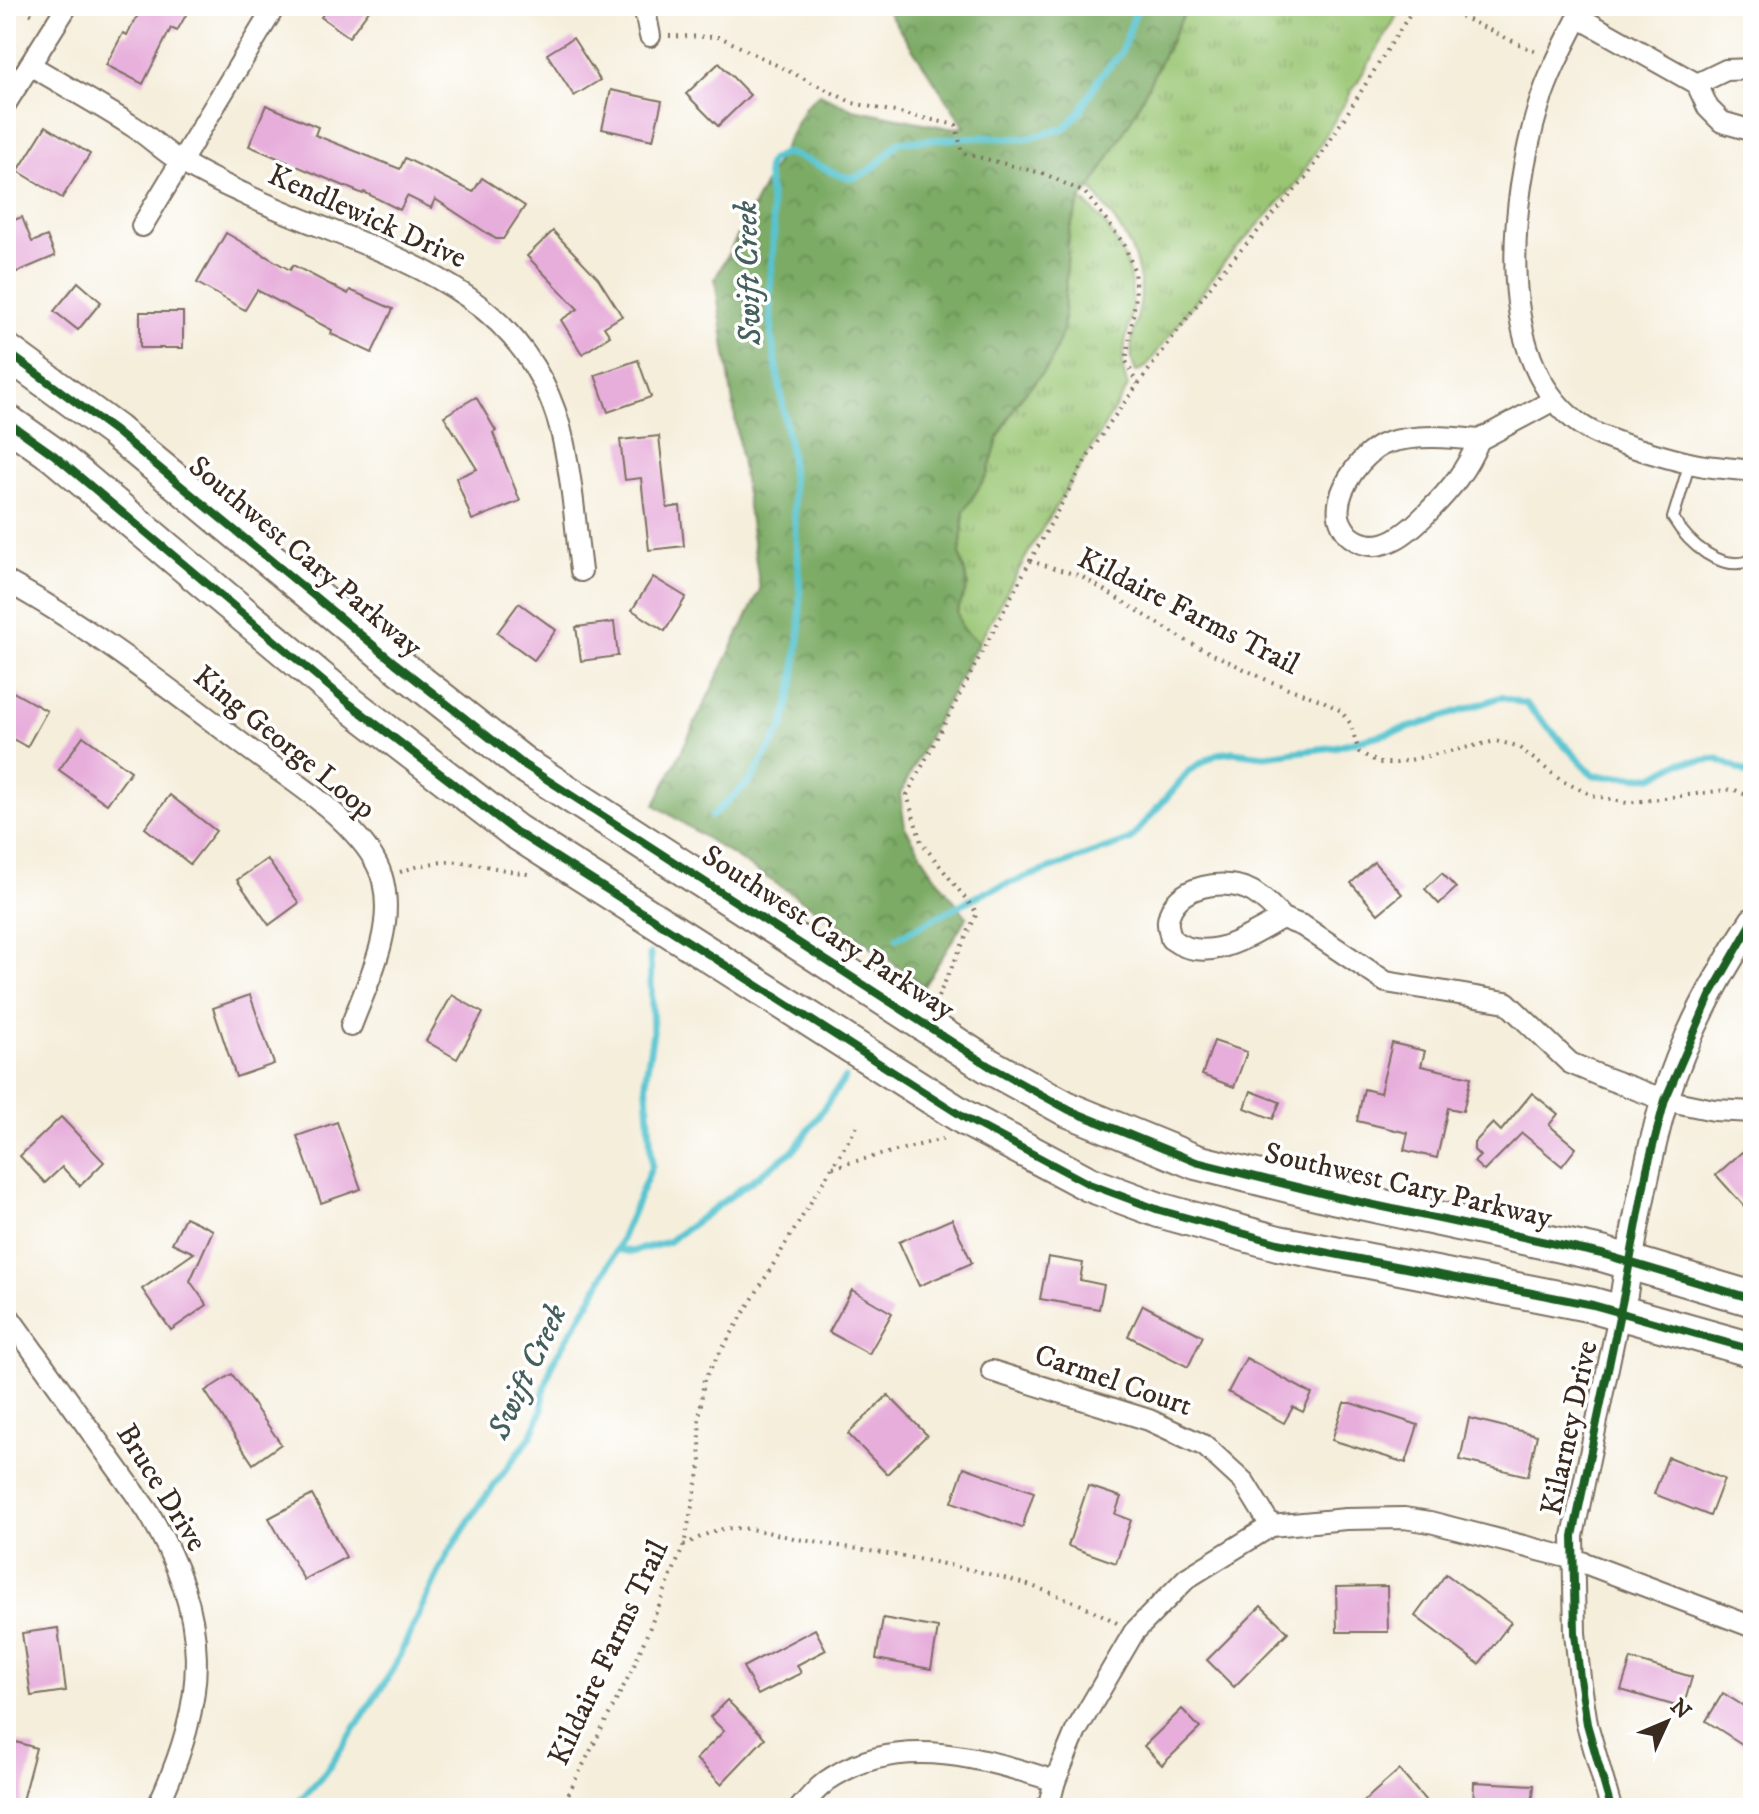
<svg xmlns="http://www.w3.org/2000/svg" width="1759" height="1814" viewBox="0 0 1759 1814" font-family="'IM FELL DW Pica',serif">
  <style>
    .grass { fill: url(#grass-tufts); stroke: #6a7848; stroke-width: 2 }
    .forest { fill: url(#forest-crowns); stroke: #5b6a42; stroke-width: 2 }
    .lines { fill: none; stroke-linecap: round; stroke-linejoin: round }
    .stream { stroke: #57c4d0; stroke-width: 7 }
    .building { fill: #e7aedb }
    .service-casing { stroke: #7c6f60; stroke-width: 14 }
    .minor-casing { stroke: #7c6f60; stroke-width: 24 }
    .tertiary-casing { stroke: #7c6f60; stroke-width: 30 }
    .primary-casing { stroke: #7c6f60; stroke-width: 38 }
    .path { stroke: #7c6f60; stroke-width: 4; stroke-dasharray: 2 6; stroke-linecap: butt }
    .service { stroke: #fff; stroke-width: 10 }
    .minor { stroke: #fff; stroke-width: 20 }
    .tertiary { stroke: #fff; stroke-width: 26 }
    .primary { stroke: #fff; stroke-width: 34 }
    .cycleway-casing { stroke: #fff; stroke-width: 13 }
    .cycleway { stroke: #1b5e20; stroke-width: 8 }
    .labels { text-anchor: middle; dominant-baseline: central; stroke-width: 7; stroke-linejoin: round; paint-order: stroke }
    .street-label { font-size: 30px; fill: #3b2a1e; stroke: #fff }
    .water-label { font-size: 32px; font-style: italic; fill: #45605c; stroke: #fff }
  </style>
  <defs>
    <pattern id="grass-tufts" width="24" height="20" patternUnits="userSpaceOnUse" patternTransform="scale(2)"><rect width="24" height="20" fill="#9ac673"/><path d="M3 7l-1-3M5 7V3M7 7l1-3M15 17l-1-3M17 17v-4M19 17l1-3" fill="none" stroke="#7fa15e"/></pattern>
    <pattern id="forest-crowns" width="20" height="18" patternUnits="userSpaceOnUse" patternTransform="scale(2)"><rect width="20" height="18" fill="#7bab65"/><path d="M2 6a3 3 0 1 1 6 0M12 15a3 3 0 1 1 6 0" fill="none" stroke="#668b53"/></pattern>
  </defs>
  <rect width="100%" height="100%" fill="#fff"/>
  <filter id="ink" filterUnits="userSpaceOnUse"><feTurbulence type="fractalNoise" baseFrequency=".0125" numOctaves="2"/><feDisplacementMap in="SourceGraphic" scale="16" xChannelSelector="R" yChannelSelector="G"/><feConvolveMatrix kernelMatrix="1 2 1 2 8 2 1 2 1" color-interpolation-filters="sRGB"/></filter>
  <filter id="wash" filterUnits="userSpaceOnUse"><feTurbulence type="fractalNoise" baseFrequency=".006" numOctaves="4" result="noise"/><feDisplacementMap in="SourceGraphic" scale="32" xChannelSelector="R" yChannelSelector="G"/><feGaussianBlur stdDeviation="1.8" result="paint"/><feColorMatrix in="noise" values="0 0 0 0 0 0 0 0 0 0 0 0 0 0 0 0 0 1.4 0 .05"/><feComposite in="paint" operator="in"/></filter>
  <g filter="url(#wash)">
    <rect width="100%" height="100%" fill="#f5eedb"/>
    <!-- grass -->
    <g class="grass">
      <path d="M1188,6H1403L1297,183L1227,259L1146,367L1136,372C1123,345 1141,320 1141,293C1140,249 1116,222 1091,188L1133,116Z"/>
      <path d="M1081,199C1112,225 1135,265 1132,308C1130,326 1123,345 1123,363C1122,371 1126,380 1128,387L1032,546L979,642L962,629L957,612L968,585L960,554L964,511L988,473L999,436L1018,401L1050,364L1063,330L1069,231Z"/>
    </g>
    <!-- forest -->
    <polygon class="forest" points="884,6 1188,6 1133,116 1091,188 1081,199 1069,231 1063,330 1050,364 1018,401 999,436 988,473 964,511 960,554 968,585 957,612 962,629 979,642 931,731 900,795 905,827 932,872 967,917 924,986 857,936 655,805 760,590 715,279 805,107 819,94 853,109 949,128 965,127"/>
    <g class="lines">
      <!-- stream -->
      <g class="stream">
        <path d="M712,816L751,780L783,727L793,686L800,630V592L790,451L772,338L770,294L774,229L767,170L770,161L784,153C843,165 844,207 898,142L982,137L1026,139L1065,128L1080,112L1099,78L1121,53L1138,6"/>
        <polyline points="897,938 985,892 1130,840 1190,770 1217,754 1233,752 1265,756 1334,747 1415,726 1501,697 1526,704 1594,776 1653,777 1679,763 1718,759 1753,776"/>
        <polyline points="617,1249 631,1252 668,1242 795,1149 845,1078"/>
        <polyline points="293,1808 326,1772 393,1670 447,1555 478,1507 531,1436 542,1411 543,1394 553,1362 594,1294 617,1249 652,1166 646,1076 653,1032 650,954"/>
      </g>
    </g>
    <g id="blocks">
      <!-- building -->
      <g class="building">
        <polygon points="143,6 191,6 177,31 171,28 143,84 106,65 123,33 127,35"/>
        <polygon points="329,6 372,6 349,37 321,17"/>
        <polygon points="573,38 600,80 574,96 547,54"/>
        <polygon points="719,63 750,95 718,126 686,94"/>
        <polygon points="611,90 662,101 653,140 602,129"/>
        <polygon points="266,105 318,127 315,135 400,169 405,158 473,192 482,178 525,206 503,239 496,239 435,199 431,208 407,196 400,210 364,192 363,194 249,146"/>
        <polygon points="46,126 90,154 62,198 18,171"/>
        <polygon points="22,217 32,242 47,236 55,256 10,275 6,265 6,223"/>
        <polygon points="553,231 598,278 622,316 604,327 610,336 582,354 561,320 578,309 527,256"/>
        <polygon points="226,233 290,270 293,265 348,294 350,290 393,309 372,353 331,334 332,330 257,290 245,310 197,283"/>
        <polygon points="78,282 101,302 78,330 54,311"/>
        <rect x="140" y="312" width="43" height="36"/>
        <polygon points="638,360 651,397 608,412 595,375"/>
        <polygon points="476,397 496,431 493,433 520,501 472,520 456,478 477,469 444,416"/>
        <polygon points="659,436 667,508 680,506 684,546 649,550 641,478 625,480 620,440"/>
        <polygon points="653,577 686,597 665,631 632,610"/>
        <polygon points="519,603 556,630 534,660 497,633"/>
        <polygon points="614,622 618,656 581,661 576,627"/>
        <polygon points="6,688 47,711 27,747 6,735"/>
        <polygon points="83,736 131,771 107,804 59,770"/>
        <polygon points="170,795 216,831 190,864 145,828"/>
        <polygon points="267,859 299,903 269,925 237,880"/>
        <polygon points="1374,862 1402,894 1378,914 1351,883"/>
        <polygon points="1442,873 1456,888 1439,904 1425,889"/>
        <polygon points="250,995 274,1064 236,1077 213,1008"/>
        <polygon points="452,995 483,1013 457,1059 426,1041"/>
        <polygon points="1214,1041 1247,1052 1234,1087 1202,1075"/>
        <polygon points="1392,1043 1425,1051 1421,1066 1471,1077 1463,1111 1448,1108 1437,1158 1404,1150 1408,1133 1357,1121 1364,1089 1380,1093"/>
        <polygon points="1251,1091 1280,1102 1273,1119 1245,1108"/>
        <polygon points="1532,1093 1558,1114 1549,1125 1576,1148 1562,1166 1522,1133 1484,1171 1474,1162 1480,1156 1474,1150 1474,1143 1493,1123 1501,1131"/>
        <polygon points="61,1117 104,1162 80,1186 62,1167 45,1183 20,1156"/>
        <polygon points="337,1122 361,1189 321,1203 297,1136"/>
        <polygon points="1742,1152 1753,1164 1753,1216 1716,1175"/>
        <polygon points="185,1217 213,1230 190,1281 207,1305 171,1330 142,1289 194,1253 172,1243"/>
        <polygon points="952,1219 972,1263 919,1286 899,1242"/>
        <polygon points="1048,1257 1083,1263 1080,1280 1104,1285 1099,1309 1040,1299"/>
        <polygon points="852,1290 892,1313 869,1354 829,1332"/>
        <polygon points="1143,1305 1203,1336 1188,1367 1128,1336"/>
        <polygon points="1246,1358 1312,1394 1303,1412 1293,1407 1284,1423 1228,1392"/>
        <polygon points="232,1374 281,1444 253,1464 205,1391"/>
        <polygon points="888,1395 927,1435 887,1474 848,1434"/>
        <polygon points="1344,1403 1351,1403 1418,1425 1406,1463 1332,1440"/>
        <polygon points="1469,1418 1537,1435 1528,1476 1460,1460"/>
        <polygon points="1668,1457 1724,1479 1710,1516 1654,1494"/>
        <polygon points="964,1467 1034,1492 1022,1528 952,1502"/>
        <polygon points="1088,1486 1121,1497 1115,1514 1131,1520 1116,1563 1068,1546"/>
        <polygon points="312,1495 346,1557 304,1580 269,1518"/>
        <polygon points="1446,1574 1511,1622 1479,1664 1415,1616"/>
        <polygon points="1387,1586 1388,1632 1337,1632 1336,1587"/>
        <polygon points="1261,1606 1288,1632 1234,1687 1207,1660"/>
        <polygon points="883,1618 938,1628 931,1669 876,1659"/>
        <polygon points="58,1628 66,1691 31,1696 22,1633"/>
        <polygon points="815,1629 826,1650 797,1665 801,1673 758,1695 743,1667"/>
        <polygon points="1631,1659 1692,1677 1683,1708 1621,1690"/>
        <polygon points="1723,1693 1753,1712 1753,1751 1706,1721"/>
        <polygon points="727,1700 765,1738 721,1784 696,1759 724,1731 710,1717"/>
        <polygon points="1182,1709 1200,1728 1162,1765 1144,1746"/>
        <polygon points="6,1739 36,1748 20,1808 6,1808"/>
        <polygon points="1399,1770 1432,1808 1356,1808"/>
        <polygon points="1474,1782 1534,1785 1532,1808 1473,1808"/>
      </g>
    </g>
  </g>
  <g filter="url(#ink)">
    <use href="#blocks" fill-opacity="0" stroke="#7c6f60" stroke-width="2"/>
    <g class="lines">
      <!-- service casing -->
      <g class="service-casing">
        <path id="service" d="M1690,462L1673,518C1688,543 1720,573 1753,560"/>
      </g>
      <!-- minor casing -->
      <g class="minor-casing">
        <g id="minor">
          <polyline points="644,6 650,36"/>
          <path d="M1584,6C1568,38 1550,70 1539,105C1511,197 1490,365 1584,427C1605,441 1679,462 1705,466C1721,468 1737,469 1753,471"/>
          <polyline points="1578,17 1697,84 1708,108 1722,122 1753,131"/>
          <path d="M30,65C65,86 100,105 134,127C151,138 165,153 183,163C202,174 222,184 242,193C366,253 517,273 560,427C572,474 575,524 581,571"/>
          <polyline points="1697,84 1726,70 1753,69"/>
          <polyline points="6,103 67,6"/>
          <polyline points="142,226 275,6"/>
          <path d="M1479,440C1449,437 1416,434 1387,443C1363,451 1335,490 1339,516C1340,523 1346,533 1351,537C1380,559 1410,531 1430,510C1451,489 1467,469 1479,440L1554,400"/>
          <path d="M6,581C90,627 165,686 241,743C279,772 323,798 355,834C367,847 379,864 383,881C395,931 368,981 351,1026"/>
          <path d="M1282,918C1274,908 1264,899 1253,892C1227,877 1174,884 1168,920C1167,925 1170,933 1171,939C1207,966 1249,936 1282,918L1303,926L1386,982L1506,1002L1570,1063L1603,1077L1665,1100L1714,1110L1753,1112"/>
          <path d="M6,1313L147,1510C212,1617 209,1697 157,1808"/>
          <polyline points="992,1371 1149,1420 1205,1446 1244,1482 1271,1526"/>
          <path d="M800,1808C811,1796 821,1783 836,1775C904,1734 985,1759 1055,1781"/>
          <polyline points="1048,1808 1055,1781 1076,1731 1134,1632 1187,1578 1271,1526 1346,1519 1404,1518 1430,1522 1574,1559 1753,1627"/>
          <polyline points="1611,1808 1587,1724 1580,1678 1575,1633 1573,1536 1621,1305"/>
        </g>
      </g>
      <!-- tertiary casing -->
      <g class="tertiary-casing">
        <path id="tertiary" d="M1624,1294C1634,1230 1646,1165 1664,1102C1683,1039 1717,976 1753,921"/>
      </g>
      <!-- primary casing -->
      <g class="primary-casing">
        <g id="primary">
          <polyline points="6,351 115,431 395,663 523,764 989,1066 1069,1110 1196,1162 1337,1197 1602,1254 1753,1299"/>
          <polyline points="6,421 54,455 350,704 515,831 965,1118 1089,1184 1159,1210 1278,1243 1593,1305 1753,1350"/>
        </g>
      </g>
      <!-- path -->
      <g class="path">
        <polyline points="16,6 35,16"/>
        <polyline points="1439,6 1538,53"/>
        <polyline points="669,36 720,37 853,103 956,125 962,153 1045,174 1085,193 1108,222 1125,246 1134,270 1136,296 1126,361 1137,384"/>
        <polyline points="1030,561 1085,461 1111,421 1221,272 1307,177 1415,6"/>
        <path d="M400,872C457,852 473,866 528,874"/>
        <polyline points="938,997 977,913 921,842 907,795 1030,561 1081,576 1190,643 1269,681 1323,701 1341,711 1350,723 1359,752 1379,763 1396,763 1496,741 1517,746 1562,781 1592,795 1627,803 1733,789 1753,798"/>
        <polyline points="833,1167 943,1139"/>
        <path d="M684,1545C695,1540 707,1533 718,1530C746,1523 781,1537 809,1541C913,1559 1024,1570 1117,1623"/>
        <polyline points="561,1808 633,1668 684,1545 701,1463 699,1420 704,1379 857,1126"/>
      </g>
      <!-- service -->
      <use href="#service" class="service"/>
      <!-- minor -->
      <use href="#minor" class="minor"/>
      <!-- tertiary -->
      <use href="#tertiary" class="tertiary"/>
      <!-- primary -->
      <use href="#primary" class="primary"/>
      <!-- cycleway casing -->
      <g class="cycleway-casing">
        <g id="cycleway">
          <polyline points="6,351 115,431 395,663 523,764 989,1066 1069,1110 1196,1162 1337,1197 1602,1254 1753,1299"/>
          <polyline points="6,421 54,455 350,704 515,831 965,1118 1089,1184 1159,1210 1278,1243 1593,1305 1753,1350"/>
          <polyline points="1611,1808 1587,1724 1580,1678 1575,1633 1573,1536 1624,1294 1647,1169 1665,1100 1711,994 1753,921"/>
        </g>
      </g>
      <!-- cycleway -->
      <use href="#cycleway" class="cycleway"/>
    </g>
  </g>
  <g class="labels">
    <!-- street labels -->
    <g class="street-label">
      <text transform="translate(367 217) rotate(24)">Kendlewick Drive</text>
      <text transform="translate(305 557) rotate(40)">Southwest Cary Parkway</text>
      <text transform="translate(1188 612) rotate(27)">Kildaire Farms Trail</text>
      <text transform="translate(284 743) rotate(39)">King George Loop</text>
      <text transform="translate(828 933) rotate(33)">Southwest Cary Parkway</text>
      <text transform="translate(1408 1186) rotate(13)">Southwest Cary Parkway</text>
      <text transform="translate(1113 1381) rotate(19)">Carmel Court</text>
      <text transform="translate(1570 1428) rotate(-78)">Kilarney Drive</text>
      <text transform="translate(161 1488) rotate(58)">Bruce Drive</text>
      <text transform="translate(609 1653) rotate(-65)">Kildaire Farms Trail</text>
    </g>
    <!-- water labels -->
    <g class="water-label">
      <text transform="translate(749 273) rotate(-92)">Swift Creek</text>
      <text transform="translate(528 1372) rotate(-65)">Swift Creek</text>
    </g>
  </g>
  <!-- margin -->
  <rect width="1759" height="1814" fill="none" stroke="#fff" stroke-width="32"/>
  <!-- north arrow -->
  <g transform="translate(1667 1722) rotate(46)" stroke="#ffffff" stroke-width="6" paint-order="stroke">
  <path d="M0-6L14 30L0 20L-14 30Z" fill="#3b2a1e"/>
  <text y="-12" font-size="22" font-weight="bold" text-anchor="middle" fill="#3b2a1e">N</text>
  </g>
</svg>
